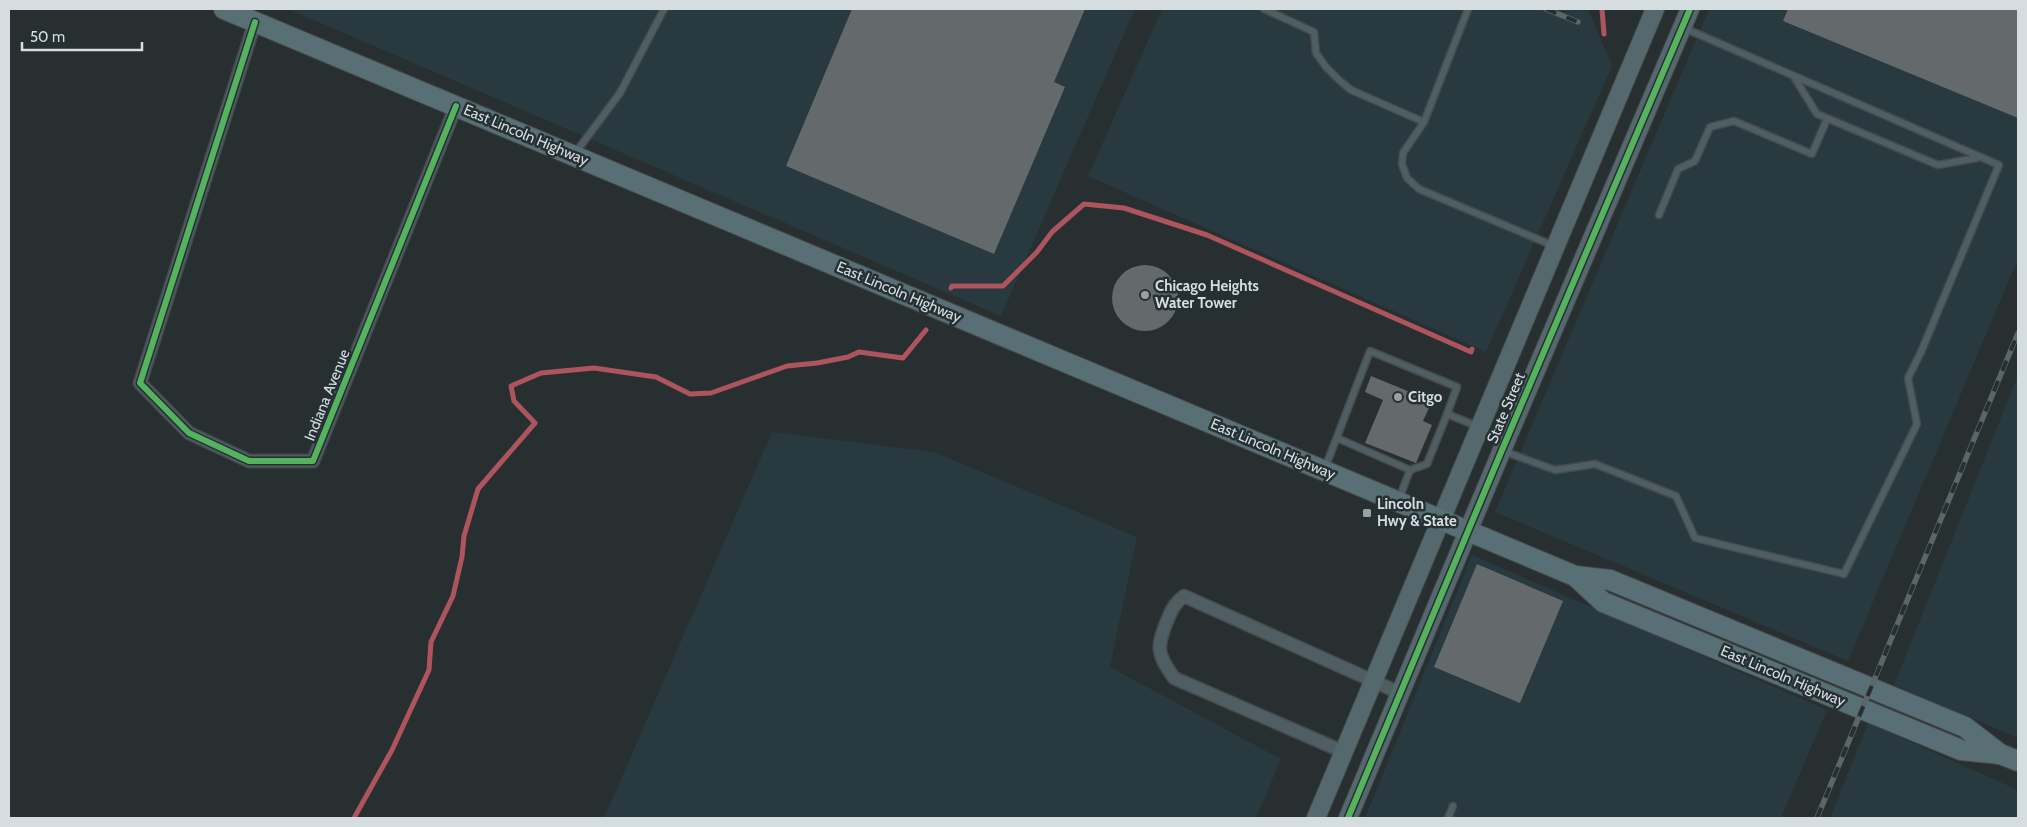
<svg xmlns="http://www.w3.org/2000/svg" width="2027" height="827" viewBox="0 0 2027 827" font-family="Cabin,sans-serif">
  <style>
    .built { fill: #28393f }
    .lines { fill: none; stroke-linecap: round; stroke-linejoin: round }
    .stream { stroke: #ad545d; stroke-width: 5 }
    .building { fill: #646a6b }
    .lane-casing { stroke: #454a4b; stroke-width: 9 }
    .street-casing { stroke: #454a4b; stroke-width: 15 }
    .secondary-casing { stroke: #454a4b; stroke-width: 20 }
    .primary-casing { stroke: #454a4b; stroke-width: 22 }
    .lane { stroke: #4e5e63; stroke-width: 6 }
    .street { stroke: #4e5e63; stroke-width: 12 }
    .secondary { stroke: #55686d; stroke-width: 18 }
    .primary { stroke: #596f76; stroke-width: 20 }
    .rail-casing { stroke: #5c6567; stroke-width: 5.5 }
    .rail { stroke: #253034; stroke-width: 4; stroke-dasharray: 11; stroke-linecap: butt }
    .cycleway-casing { stroke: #253034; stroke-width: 9 }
    .cycleway { stroke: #56b35d; stroke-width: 6 }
    .poi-dot { fill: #99a0a2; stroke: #253034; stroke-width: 2 }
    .labels { text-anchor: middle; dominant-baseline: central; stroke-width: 5; stroke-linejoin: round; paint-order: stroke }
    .street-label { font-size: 15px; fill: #d6dde0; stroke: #253034 }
    .poi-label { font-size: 15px; font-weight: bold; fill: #d6dde0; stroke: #253034; text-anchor: start }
  </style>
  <rect width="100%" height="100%" fill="#282f30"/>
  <!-- built -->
  <g class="built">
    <polygon points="288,9 1135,9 1001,316"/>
    <polygon points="1162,9 1588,9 1612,66 1486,352 1088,176"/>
    <polygon points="1709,9 2018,9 2018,259 1848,661 1495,512"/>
    <polygon points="2018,375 2018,738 1894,685"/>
    <polygon points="772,432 934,452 1137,537 1110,667 1281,759 1256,818 604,818"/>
    <polygon points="1472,555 1827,710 1781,818 1365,818"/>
    <polygon points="1868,723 2018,790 2018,818 1830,818"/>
  </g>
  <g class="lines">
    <!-- stream -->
    <g class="stream">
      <polyline points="1602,9 1604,34"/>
      <polyline points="951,288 952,286 1003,286 1037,252 1052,232 1084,204 1124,208 1207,235 1471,352 1472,349"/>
      <polyline points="354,818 392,750 429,670 431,642 453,596 462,557 464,536 478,489 535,423 514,401 511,386 541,373 594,368 656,377 690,394 711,393 787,366 817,363 848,357 859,352 903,358 926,330"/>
    </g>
  </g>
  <!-- building -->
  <g class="building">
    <polygon points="852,9 1085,9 1054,82 1065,87 994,254 786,166"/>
    <polygon points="1788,9 2018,9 2018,118 1783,21"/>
    <circle cx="1145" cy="298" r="33"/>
    <polygon points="1371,376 1432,401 1423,421 1432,425 1416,463 1365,443 1383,400 1365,392"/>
    <polygon points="1477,564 1563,601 1520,703 1434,667"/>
  </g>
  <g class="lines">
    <!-- lane casing -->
    <g class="lane-casing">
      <g id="lane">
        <polyline points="1264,9 1314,32 1316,53 1326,67 1339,80 1351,90 1424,122"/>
        <polyline points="1468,9 1424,122 1403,153 1402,164 1407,178 1419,189 1554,246"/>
        <polyline points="1794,77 1817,114 1938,165 1977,158"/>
        <polyline points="576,152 620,93 664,9"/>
        <polyline points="1659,215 1678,169 1695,161 1710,127 1734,121 1812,154 1827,119"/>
        <polyline points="1337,438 1410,470 1427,464 1447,414"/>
        <polyline points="1503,451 1555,470 1595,464 1676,496 1695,538 1844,574 1917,424 1908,378 1921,352 1999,165 1684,28"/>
        <polyline points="1325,468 1370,351 1457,387 1447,414 1479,427"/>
        <polyline points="1399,499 1410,470"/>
        <polyline points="1448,818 1453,806"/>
      </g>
    </g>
    <!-- street casing -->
    <g class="street-casing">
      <g id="street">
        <polyline points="255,22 140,383 189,433 249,461 313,461 456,106"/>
        <path d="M1344,752L1174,678C1157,654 1156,648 1167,621C1172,609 1174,604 1184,596L1400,693"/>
      </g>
    </g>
    <!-- secondary casing -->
    <g class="secondary-casing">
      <g id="secondary">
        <polyline points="1316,818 1655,9"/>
        <polyline points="1348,818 1502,450 1690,9"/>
      </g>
    </g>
    <!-- primary casing -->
    <g class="primary-casing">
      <g id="primary">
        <polyline points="224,9 1575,576 1610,580 1965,727 2000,754 2018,761"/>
        <polyline points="1575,576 1603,602 1961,750 2000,754"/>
      </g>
    </g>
    <!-- lane -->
    <use href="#lane" class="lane"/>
    <!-- street -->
    <use href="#street" class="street"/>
    <!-- secondary -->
    <use href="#secondary" class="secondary"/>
    <!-- primary -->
    <use href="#primary" class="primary"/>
    <!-- rail casing -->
    <g class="rail-casing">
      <g id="rail">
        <polyline points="1546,9 1578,22"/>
        <polyline points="1817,818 2018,333"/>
      </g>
    </g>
    <!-- rail -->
    <use href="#rail" class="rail"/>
    <!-- cycleway casing -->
    <g class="cycleway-casing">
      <g id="cycleway">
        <polyline points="255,22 140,383 189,433 249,461 313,461 456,106"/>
        <polyline points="1348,818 1502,450 1690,9"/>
      </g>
    </g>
    <!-- cycleway -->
    <use href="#cycleway" class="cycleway"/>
  </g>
  <!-- markers -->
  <g class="poi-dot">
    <circle cx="1145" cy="295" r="5"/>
    <circle cx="1398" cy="397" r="5"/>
    <rect x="1362" y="508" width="10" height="10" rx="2.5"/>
  </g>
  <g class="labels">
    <!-- street labels -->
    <g class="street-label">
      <text transform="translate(526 135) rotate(23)">East Lincoln Highway</text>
      <text transform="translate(899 292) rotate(23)">East Lincoln Highway</text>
      <text transform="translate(327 395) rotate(-68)">Indiana Avenue</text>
      <text transform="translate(1506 408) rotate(-67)">State Street</text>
      <text transform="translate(1273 449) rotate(23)">East Lincoln Highway</text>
      <text transform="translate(1783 676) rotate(23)">East Lincoln Highway</text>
    </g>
    <!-- poi labels -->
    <g class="poi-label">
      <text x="1155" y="286">Chicago Heights<tspan x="1155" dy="17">Water Tower</tspan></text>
      <text x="1408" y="397">Citgo</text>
      <text x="1377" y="504">Lincoln<tspan x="1377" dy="17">Hwy &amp; State</tspan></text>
    </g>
  </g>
  <!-- border -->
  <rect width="2027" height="827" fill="none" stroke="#d6dde0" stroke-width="20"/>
  <!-- scale -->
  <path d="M22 42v8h120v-8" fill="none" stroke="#d6dde0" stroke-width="2.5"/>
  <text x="30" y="42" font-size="15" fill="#d6dde0" stroke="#253034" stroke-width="4" paint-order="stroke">50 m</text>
</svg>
